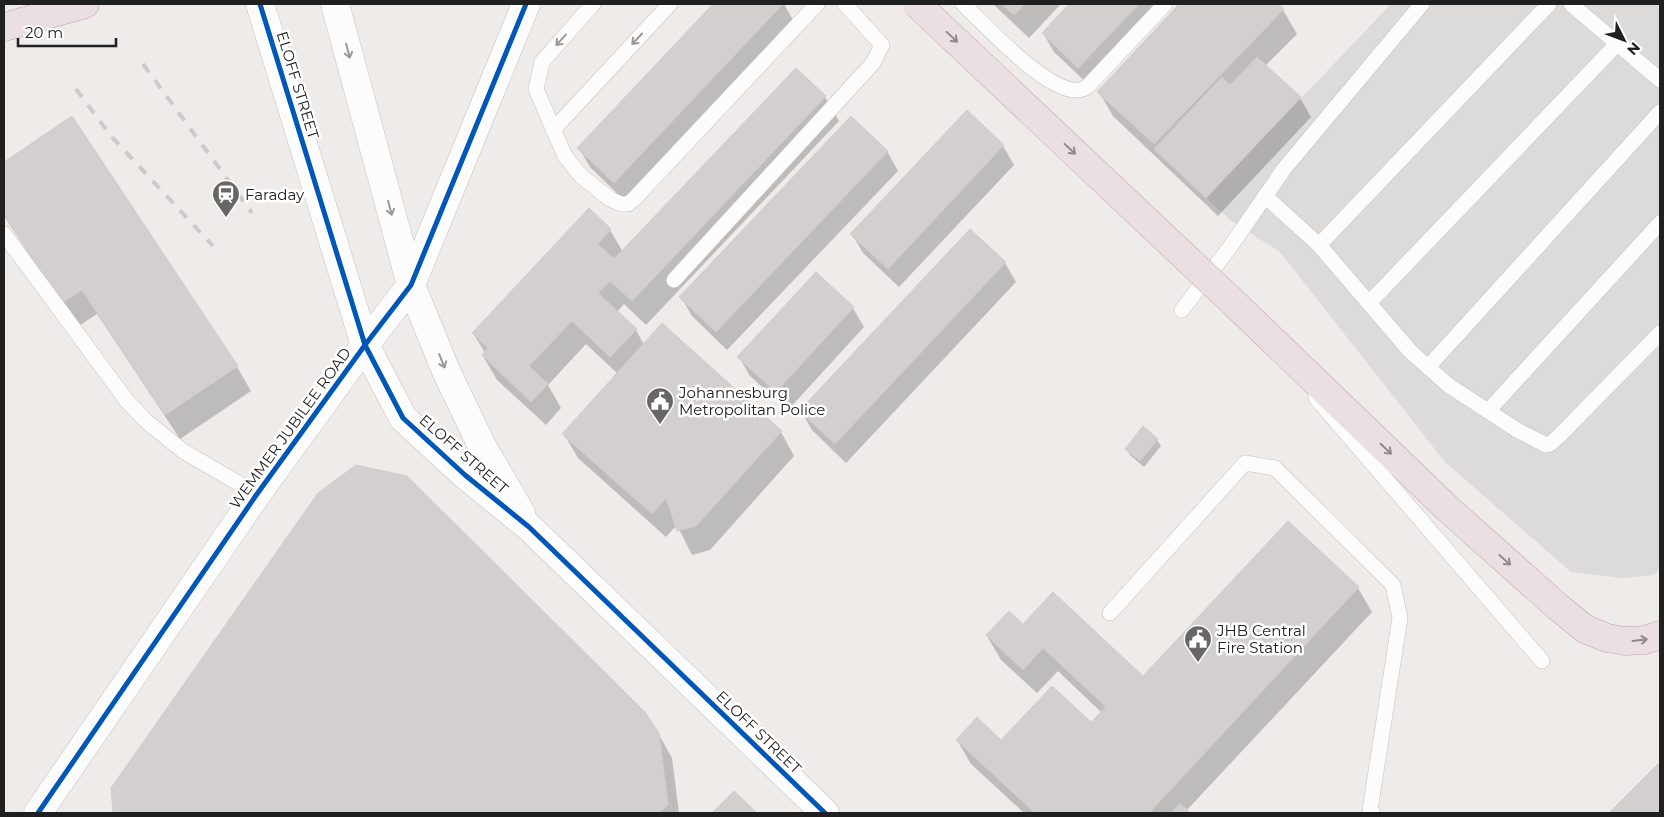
<svg xmlns="http://www.w3.org/2000/svg" width="1664" height="817" viewBox="0 0 1664 817" font-family="Montserrat,sans-serif">
  <style>
    .religious { fill: #dcdbda }
    .shadow { fill: #0003 }
    .building { fill: #d2cfce; stroke: #d1cdca }
    .lines { fill: none; stroke-linecap: round; stroke-linejoin: round }
    .service-casing { stroke: #c4c2c1; stroke-width: 16 }
    .tertiary-casing { stroke: #c4c2c1; stroke-width: 29 }
    .motorway-casing { stroke: #c1a1b0; stroke-width: 29 }
    .service { stroke: #fcfcfc; stroke-width: 15 }
    .tertiary { stroke: #fcfcfc; stroke-width: 28 }
    .motorway { stroke: #eae0e3; stroke-width: 28 }
    .rail { stroke: #cbcbca; stroke-width: 4; stroke-dasharray: 10 10; stroke-linecap: butt }
    .motorway-bridge-casing { stroke: #c1a1b0; stroke-width: 29; stroke-linecap: butt }
    .motorway-bridge { stroke: #eae0e3; stroke-width: 28 }
    .cycleway-casing { stroke: #fff; stroke-width: 8 }
    .cycleway { stroke: #0057b8; stroke-width: 5 }
    .oneway { stroke: #8f8a8b }
    .oneway2 { stroke: #999 }
    .labels { text-anchor: middle; dominant-baseline: central; stroke-width: 5; stroke-linejoin: round; paint-order: stroke }
    .street-label { font-size: 15px; fill: #202020; stroke: #fff }
    .poi-label { font-size: 15px; fill: #202020; stroke: #fff; text-anchor: start }
  </style>
  <rect width="100%" height="100%" fill="#eeebe9"/>
  <!-- religious -->
  <polygon class="religious" points="1391,4 1660,4 1660,568 1654,575 1623,578 1571,572 1445,462 1280,252 1230,220 1206,198"/>
  <!-- shadow -->
  <g class="shadow">
    <polygon points="714,4 784,4 794,22 625,201 590,167 579,148"/>
    <polygon points="993,4 1061,4 1029,38"/>
    <polygon points="1071,4 1167,4 1090,86 1054,52 1043,33"/>
    <polygon points="1181,4 1277,4 1283,10 1297,34 1265,66 1300,98 1311,117 1218,216 1113,116 1099,92"/>
    <polygon points="825,97 839,121 646,325 624,304 617,312 636,330 644,345 781,432 794,456 710,550 692,555 677,525 666,537 578,458 564,434 618,374 586,344 548,385 561,408 546,425 497,380 483,356 485,353 473,333 589,210 610,230 623,252"/>
    <polygon points="967,111 1003,146 1014,165 899,287 863,253 852,234"/>
    <polygon points="72,118 237,367 251,391 180,439 97,314 77,327 4,216 4,163"/>
    <polygon points="887,151 898,171 727,350 692,316 681,297"/>
    <polygon points="970,230 1005,263 1016,282 846,463 812,430 801,411"/>
    <polygon points="853,308 864,327 788,410 750,376 739,357"/>
    <polygon points="1157,440 1161,446 1144,467 1130,455 1126,449"/>
    <polygon points="1358,588 1372,612 1186,811 1188,813 1024,813 971,764 957,740 1001,741 1091,724 1102,713 1058,671 1037,693 1001,660 987,636 1024,626 1143,678"/>
    <polygon points="658,733 672,758 679,813 114,813 112,788"/>
    <polygon points="1660,763 1660,813 1610,813"/>
  </g>
  <!-- building -->
  <g class="building">
    <polygon points="713,4 783,4 614,183 577,148"/>
    <polygon points="1002,4 1025,4 1014,15"/>
    <polygon points="1069,4 1139,4 1078,68 1042,33"/>
    <polygon points="1179,4 1279,4 1284,9 1154,144 1097,92"/>
    <polygon points="1257,57 1301,97 1206,198 1154,149 1222,77 1230,85"/>
    <polygon points="796,68 826,96 632,301 610,281 598,293 637,329 610,357 572,321 529,366 548,384 531,402 482,355 488,348 472,333 589,208 611,229 598,244 614,259"/>
    <polygon points="967,110 1004,145 888,269 850,234"/>
    <polygon points="72,116 238,366 165,415 82,290 62,303 4,215 4,162"/>
    <polygon points="851,116 888,151 716,332 679,297"/>
    <polygon points="970,229 1006,262 835,444 799,411"/>
    <polygon points="816,272 854,307 776,392 737,357"/>
    <polygon points="662,323 782,431 696,526 677,531 666,498 652,514 562,434"/>
    <polygon points="1143,426 1158,439 1140,461 1125,449"/>
    <polygon points="356,465 407,476 645,712 659,733 668,805 659,813 113,813 111,788 318,493"/>
    <polygon points="1288,521 1359,587 1149,813 1035,813 956,740 977,717 1001,740 1052,686 1091,722 1106,707 1043,648 1023,670 986,635 1009,611 1023,624 1053,592 1143,676"/>
    <polygon points="1660,762 1660,813 1609,813"/>
    <polygon points="734,791 757,813 712,813"/>
    <polygon points="1180,803 1190,813 1171,813"/>
  </g>
  <g class="lines">
    <!-- service casing -->
    <g class="service-casing">
      <g id="service">
        <polyline points="593,4 542,62 536,89 565,156 581,176 610,199 621,204 628,204 634,199 817,4"/>
        <path d="M963,4C983,22 1061,110 1088,86L1165,4"/>
        <polyline points="1571,4 1660,80"/>
        <polyline points="553,130 670,4"/>
        <polyline points="1265,196 1319,245 1410,351 1448,385 1517,430 1546,445 1550,444 1560,435 1660,333"/>
        <polyline points="4,234 127,401 146,421 183,451 257,494"/>
        <polyline points="1319,245 1549,4"/>
        <polyline points="674,280 873,63 882,45 845,4"/>
        <polyline points="1369,303 1617,44"/>
        <polyline points="1182,310 1230,247 1284,169 1422,4"/>
        <polyline points="1428,367 1660,112"/>
        <polyline points="1316,398 1542,661"/>
        <polyline points="1488,411 1660,223"/>
        <polyline points="1110,613 1245,463 1275,468 1393,585 1400,618 1370,810 1373,813"/>
      </g>
    </g>
    <!-- tertiary casing -->
    <g class="tertiary-casing">
      <g id="tertiary">
        <polyline points="260,4 365,345 403,418 465,475 529,527 825,813"/>
        <polyline points="335,4 411,285 446,371 482,446 521,513"/>
        <polyline points="38,813 257,494 365,345 411,285 526,4"/>
      </g>
    </g>
    <!-- motorway casing -->
    <g class="motorway-casing">
      <g id="motorway">
        <polyline points="4,27 85,4"/>
        <polyline points="1237,306 1447,508 1558,607 1585,629 1607,638 1625,641 1645,640 1660,635"/>
      </g>
    </g>
    <!-- service -->
    <use href="#service" class="service"/>
    <!-- tertiary -->
    <use href="#tertiary" class="tertiary"/>
    <!-- motorway -->
    <use href="#motorway" class="motorway"/>
    <!-- rail -->
    <g class="rail">
      <polyline points="143,64 252,213"/>
      <polyline points="76,89 111,136 213,246"/>
    </g>
    <!-- motorway-bridge casing -->
    <g class="motorway-bridge-casing">
      <polyline id="motorway-bridge" points="917,4 1237,306"/>
    </g>
    <!-- motorway-bridge -->
    <use href="#motorway-bridge" class="motorway-bridge"/>
    <!-- cycleway casing -->
    <g class="cycleway-casing">
      <g id="cycleway">
        <polyline points="260,4 365,345 403,418 465,475 529,527 825,813"/>
        <polyline points="38,813 257,494 365,345 411,285 526,4"/>
      </g>
    </g>
    <!-- cycleway -->
    <use href="#cycleway" class="cycleway"/>
  </g>
  <!-- one-way arrows -->
  <defs><path id="oneway-shaft" d="M-6 0H5M1.5-3L5.5 0L1.5 3" fill="none" stroke-width="1.6" stroke-linecap="round" stroke-linejoin="round" transform="scale(1.25)"/></defs>
  <g class="oneway">
    <use href="#oneway-shaft" transform="translate(952 37) rotate(43)"/>
    <use href="#oneway-shaft" transform="translate(1070 149) rotate(43)"/>
    <use href="#oneway-shaft" transform="translate(1386 449) rotate(44)"/>
    <use href="#oneway-shaft" transform="translate(1505 560) rotate(42)"/>
    <use href="#oneway-shaft" transform="translate(1640 640) rotate(-7)"/>
  </g>
  <g class="oneway2">
    <use href="#oneway-shaft" transform="translate(637 39) rotate(133)"/>
    <use href="#oneway-shaft" transform="translate(561 40) rotate(132)"/>
    <use href="#oneway-shaft" transform="translate(348 51) rotate(75)"/>
    <use href="#oneway-shaft" transform="translate(390 208) rotate(75)"/>
    <use href="#oneway-shaft" transform="translate(442 361) rotate(68)"/>
  </g>
  <!-- icons -->
  <defs>
    <g id="station-pin" transform="scale(1.4375)"><path d="M0 17L-7.5 6A9.5 9.5 0 1 1 7.5 6Z" fill="#686766" stroke="#fff"/><path d="M-3-6H3Q5-6 5-4V2Q5 4 3 4L4.5 6H3L1.5 4h-3L-3 6H-4.5L-3 4Q-5 4-5 2V-4Q-5-6-3-6ZM-3.5-4v3h7v-3ZM-3.5 1v1.5H-2V1ZM2 1v1.5H3.5V1Z" fill="#fff"/></g>
    <g id="civic-pin" transform="scale(1.4375)"><path d="M0 17L-7.5 6A9.5 9.5 0 1 1 7.5 6Z" fill="#686766" stroke="#fff"/><path d="M-.6-6.5H3V-4.5H.6V-3L4-1V1h2V6H-6V1h2V-1L-.6-3ZM-1.2 2.5V6h2.4V2.5Z" fill="#fff"/></g>
  </defs>
  <g fill-rule="evenodd">
    <use href="#station-pin" x="226" y="194"/>
    <use href="#civic-pin" x="660" y="401"/>
    <use href="#civic-pin" x="1198" y="639"/>
  </g>
  <g class="labels">
    <!-- street labels -->
    <g class="street-label">
      <text transform="translate(298 85) rotate(73)">ELOFF STREET</text>
      <text transform="translate(290 428) rotate(-54)">WEMMER JUBILEE ROAD</text>
      <text transform="translate(464 454) rotate(41)">ELOFF STREET</text>
      <text transform="translate(759 732) rotate(44)">ELOFF STREET</text>
    </g>
    <!-- poi labels -->
    <g class="poi-label">
      <text x="245" y="194">Faraday</text>
      <text x="679" y="392">Johannesburg<tspan x="679" dy="17">Metropolitan Police</tspan></text>
      <text x="1217" y="630">JHB Central<tspan x="1217" dy="17">Fire Station</tspan></text>
    </g>
  </g>
  <!-- border -->
  <rect width="1664" height="817" fill="none" stroke="#202020" stroke-width="10"/>
  <!-- north arrow -->
  <g transform="translate(1624 40) rotate(132)" stroke="#ffffff" stroke-width="4" paint-order="stroke">
  <path d="M0-4L9 19L0 12L-9 19Z" fill="#202020"/>
  <text y="-8" font-size="14" font-weight="bold" text-anchor="middle" fill="#202020">N</text>
  </g>
  <!-- scale -->
  <path d="M18 38v8h98v-8" fill="none" stroke="#202020" stroke-width="2.5"/>
  <text x="25" y="38" font-size="15" fill="#202020" stroke="#ffffff" stroke-width="4" paint-order="stroke">20 m</text>
</svg>
